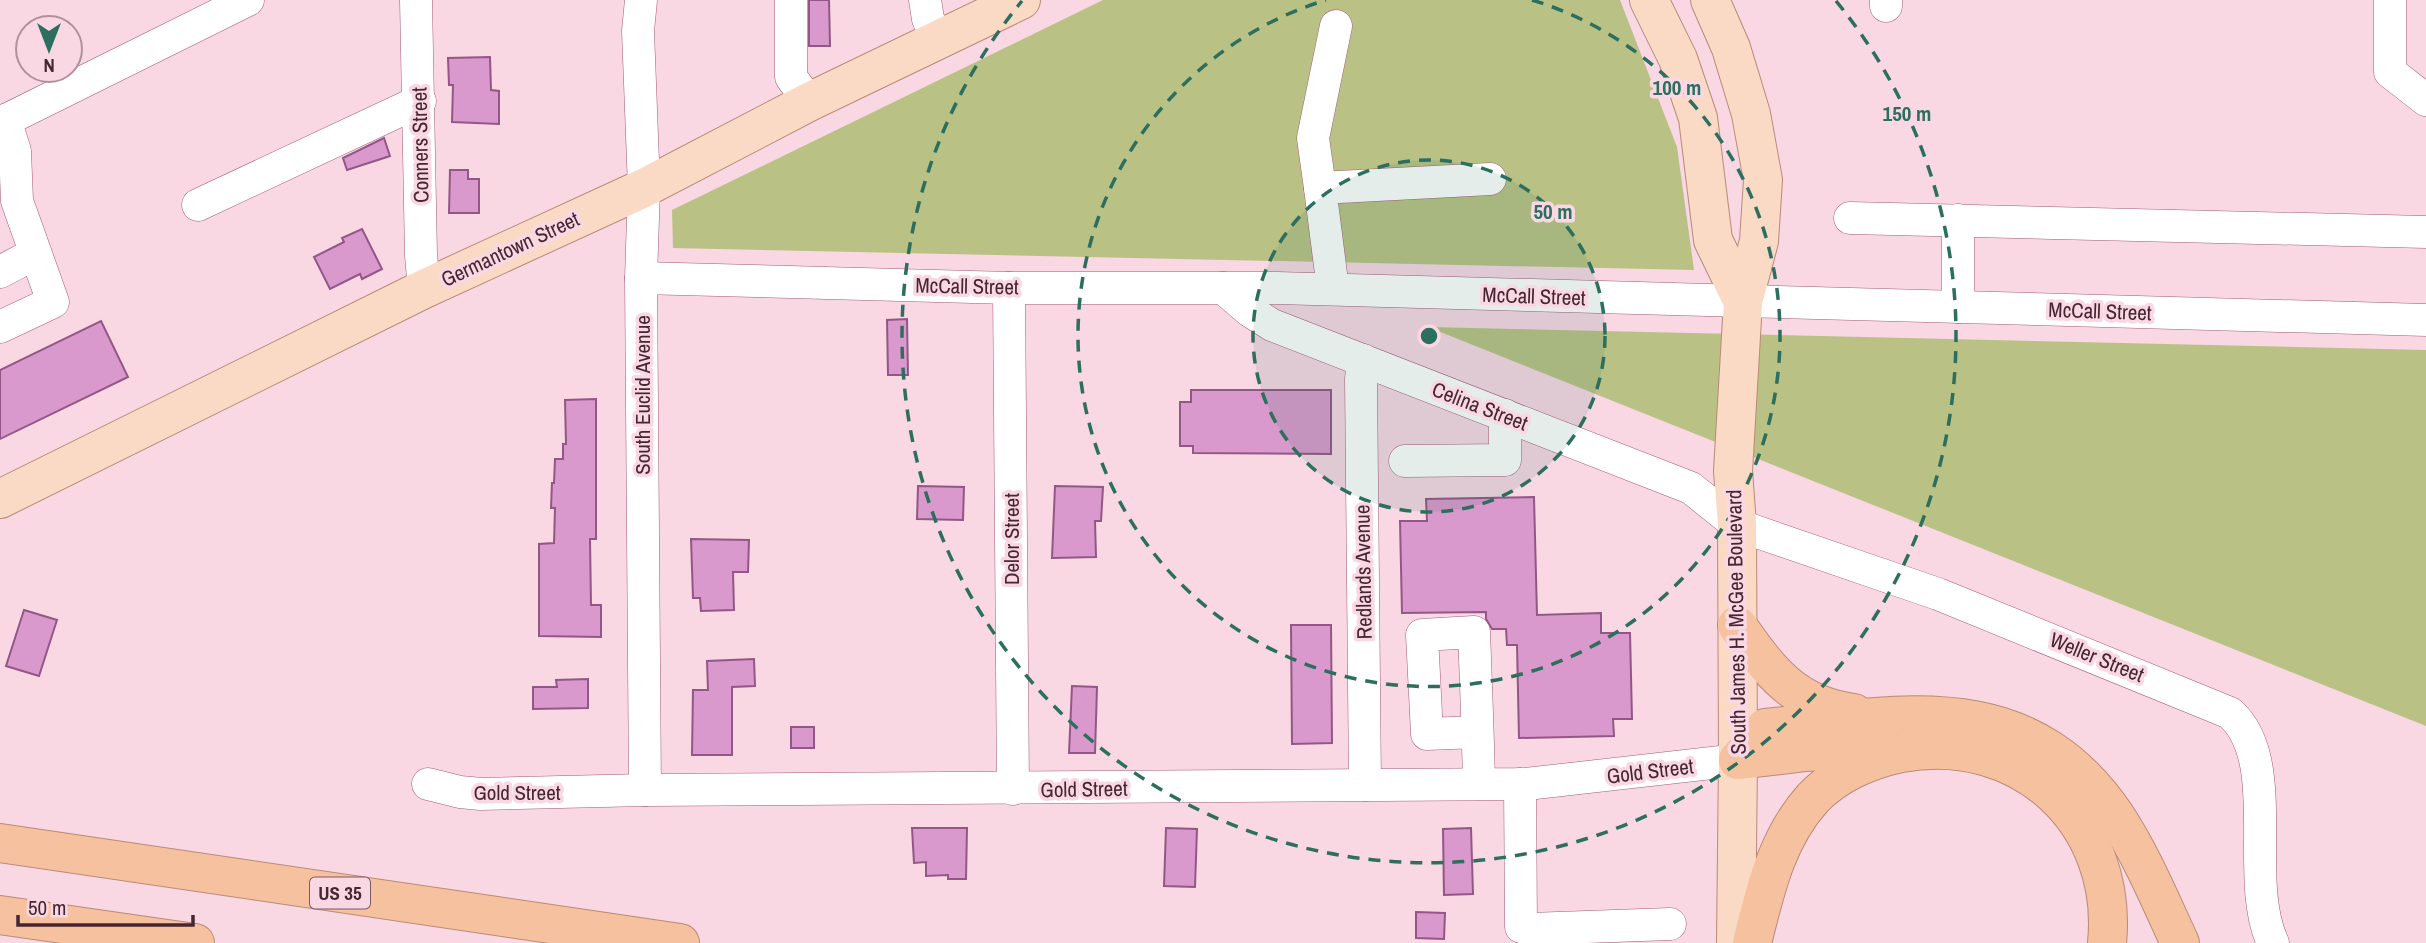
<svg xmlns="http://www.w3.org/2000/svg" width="2426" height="943" viewBox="0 0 2426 943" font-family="'Archivo Narrow',sans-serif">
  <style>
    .green { fill: #b9c284 }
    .building { fill: #da99cc; stroke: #935787; stroke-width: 2 }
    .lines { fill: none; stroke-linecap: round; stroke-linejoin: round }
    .minor-casing { stroke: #a45b79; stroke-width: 33 }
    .major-casing { stroke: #b88b78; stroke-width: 40 }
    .highway-casing { stroke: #b88b78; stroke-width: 40 }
    .minor { stroke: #fff; stroke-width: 32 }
    .major { stroke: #fadac5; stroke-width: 38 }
    .highway { stroke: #f6c19e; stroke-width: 38 }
    .ring { fill: none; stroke: #2d6f5e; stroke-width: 3.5; stroke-dasharray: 12 9 }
    .labels { text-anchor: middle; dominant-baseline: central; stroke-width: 7; stroke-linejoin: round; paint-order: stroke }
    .shield { fill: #f9d7e3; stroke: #7b5b67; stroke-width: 2 }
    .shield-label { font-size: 19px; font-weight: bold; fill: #452632 }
    .street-label { font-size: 21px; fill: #452632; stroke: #f9d7e3 }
    .centre { fill: #2d6f5e; stroke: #f9d7e3; stroke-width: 3.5 }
    .ring-label { font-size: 21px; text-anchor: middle; font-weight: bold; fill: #2d6f5e; stroke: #f9d7e3; stroke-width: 7; stroke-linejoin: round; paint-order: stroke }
  </style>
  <rect width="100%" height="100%" fill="#f9d7e3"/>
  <!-- green -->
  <g class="green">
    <polygon points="1103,0 1620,0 1677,147 1694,270 673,248 672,210"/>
    <polygon points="1428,327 2426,350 2426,726"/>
  </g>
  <!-- building -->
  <g class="building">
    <polygon points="809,0 829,0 830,46 809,46"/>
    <polygon points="490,57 491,90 499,91 499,124 452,122 453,85 449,85 448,58"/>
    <polygon points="384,138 390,156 347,170 343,158"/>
    <polygon points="450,170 468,170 468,179 479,179 479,213 449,213"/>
    <polygon points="362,229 382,269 362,279 360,274 330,289 314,257 344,242 342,238"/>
    <polygon points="907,319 908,375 888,375 887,320"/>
    <polygon points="101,321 128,377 0,439 0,370"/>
    <polygon points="1191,390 1331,390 1331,454 1193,453 1193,446 1180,446 1180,402 1191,402"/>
    <polygon points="596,399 596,539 590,539 591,605 601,605 601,637 539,636 539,544 554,543 555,508 551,508 552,483 554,483 555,459 563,459 563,444 566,444 565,400"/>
    <polygon points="918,486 964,487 963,520 917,519"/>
    <polygon points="1055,486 1103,487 1101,521 1095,521 1096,557 1052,558"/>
    <polygon points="1534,497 1537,615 1601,613 1601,633 1630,633 1632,719 1613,719 1614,736 1519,738 1517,645 1507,645 1506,629 1492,629 1486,619 1486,612 1402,613 1400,521 1427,521 1426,499"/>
    <polygon points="691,539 749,540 748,572 733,572 734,610 701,611 700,598 693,598"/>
    <polygon points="24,610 57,620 39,676 6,666"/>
    <polygon points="1291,625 1331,625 1332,743 1292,744"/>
    <polygon points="754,659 755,686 732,687 732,755 692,755 693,690 708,690 707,661"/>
    <polygon points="588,679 588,708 533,709 533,687 557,687 556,680"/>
    <polygon points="1072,686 1097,687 1095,753 1069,753"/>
    <rect x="791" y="727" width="23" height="21"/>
    <polygon points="912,828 967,828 966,879 948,879 948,875 926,876 926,862 914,863"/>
    <polygon points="1166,828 1197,829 1195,887 1164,886"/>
    <polygon points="1471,828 1473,894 1444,895 1443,829"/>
    <polygon points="1416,912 1445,913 1444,939 1416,938"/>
  </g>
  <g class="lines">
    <!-- minor casing -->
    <g class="minor-casing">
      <g id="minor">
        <polyline points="416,0 421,255 424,289"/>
        <polyline points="641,0 638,31 644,188 641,278 645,790"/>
        <polyline points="791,0 791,77 809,102"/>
        <polyline points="925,0 928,19 938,40"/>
        <polyline points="2390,0 2390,72 2426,100"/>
        <polyline points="1886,6 1886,0"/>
        <polyline points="0,123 248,0"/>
        <polyline points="1320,188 1313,138 1336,26"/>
        <polyline points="198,205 420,101"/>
        <polyline points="1850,218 2426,232"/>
        <polyline points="1958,220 1958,307"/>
        <polyline points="0,272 34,254"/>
        <polyline points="641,278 1009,288 1277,288 2426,320"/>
        <polyline points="1009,288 1013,789"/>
        <path d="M1223,288L1250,311L1272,325L1691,488L1737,525L1938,594L2230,713C2284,761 2242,878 2273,943"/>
        <polyline points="1333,289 1320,188 1490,179"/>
        <polyline points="0,327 53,302 17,201 15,151 5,120"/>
        <polyline points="1363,360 1361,379 1365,785"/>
        <polyline points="1405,461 1505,460 1505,415"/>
        <path d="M1477,732L1427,734L1422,635L1474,632C1476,683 1478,734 1479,784"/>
        <polyline points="428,784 460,792 481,794 645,790 1526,784 1738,760"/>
        <polyline points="1520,784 1521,927 1530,929 1670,924"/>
      </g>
    </g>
    <!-- major casing -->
    <g class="major-casing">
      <g id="major">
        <polyline points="1649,0 1678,59 1698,118 1713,240 1743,302"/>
        <polyline points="1710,0 1731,48 1751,114 1763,180 1759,241 1743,302 1733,471 1737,525 1738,760 1736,943"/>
        <polyline points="0,499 424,289 644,188 809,102 1021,0"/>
      </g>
    </g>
    <!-- highway casing -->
    <g class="highway-casing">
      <g id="highway">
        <path d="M1737,625C1770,672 1794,705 1854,713"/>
        <path d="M1738,760L1765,728C1900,715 2025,684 2115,815C2141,854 2160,900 2180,943"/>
        <polyline points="1738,760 1806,752 1883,748"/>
        <polyline points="0,843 680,943"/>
        <polyline points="0,915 195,943"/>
        <path d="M1752,943C1765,891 1776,839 1813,798C1836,774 1870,759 1901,753C2021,731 2119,822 2107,943"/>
      </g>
    </g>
    <!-- minor -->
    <use href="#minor" class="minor"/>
    <!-- major -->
    <use href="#major" class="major"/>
    <!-- highway -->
    <use href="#highway" class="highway"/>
  </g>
  <!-- distance rings -->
  <circle cx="1429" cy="336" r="176" fill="#2d6f5e" fill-opacity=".12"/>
  <g class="ring">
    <circle cx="1429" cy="336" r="176"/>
    <path d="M1532 0A351 351 0 1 1 1326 0"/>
    <path d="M1836 1A527 527 0 1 1 1022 1"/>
  </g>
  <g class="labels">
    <!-- shield labels -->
    <rect class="shield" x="310" y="877.5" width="60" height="31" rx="5"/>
    <g class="shield-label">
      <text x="340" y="893">US 35</text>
    </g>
    <!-- street labels -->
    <g class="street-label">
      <text transform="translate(420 145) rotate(-91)">Conners Street</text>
      <text transform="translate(510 249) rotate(-25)">Germantown Street</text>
      <text transform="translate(967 286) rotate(1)">McCall Street</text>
      <text transform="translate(1534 296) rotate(2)">McCall Street</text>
      <text transform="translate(2100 311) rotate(2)">McCall Street</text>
      <text transform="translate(642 395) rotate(-90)">South Euclid Avenue</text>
      <text transform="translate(1480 406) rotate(21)">Celina Street</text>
      <text transform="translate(1011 539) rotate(-90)">Delor Street</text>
      <text transform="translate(1363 572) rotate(-91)">Redlands Avenue</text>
      <text transform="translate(1736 622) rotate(-91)">South James H. McGee Boulevard</text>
      <text transform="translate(2097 657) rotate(22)">Weller Street</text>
      <text transform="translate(1650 771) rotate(-7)">Gold Street</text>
      <text transform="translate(1084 789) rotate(-1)">Gold Street</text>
      <text x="517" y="792">Gold Street</text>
    </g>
  </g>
  <circle cx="1429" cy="336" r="10" class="centre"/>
  <g class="ring-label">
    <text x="1677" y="95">100 m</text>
    <text x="1907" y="121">150 m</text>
    <text x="1553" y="219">50 m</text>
  </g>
  <!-- north arrow -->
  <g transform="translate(49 49) rotate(180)"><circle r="33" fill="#f9d7e3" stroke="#b1909c" stroke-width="2"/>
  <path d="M0-5L12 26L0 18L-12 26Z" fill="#2d6f5e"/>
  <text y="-10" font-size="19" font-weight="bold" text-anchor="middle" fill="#452632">N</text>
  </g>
  <!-- scale -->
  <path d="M18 915v10h175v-10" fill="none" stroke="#452632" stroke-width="3.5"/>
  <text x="28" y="915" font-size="21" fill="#452632" stroke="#f9d7e3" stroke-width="5" paint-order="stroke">50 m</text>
</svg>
